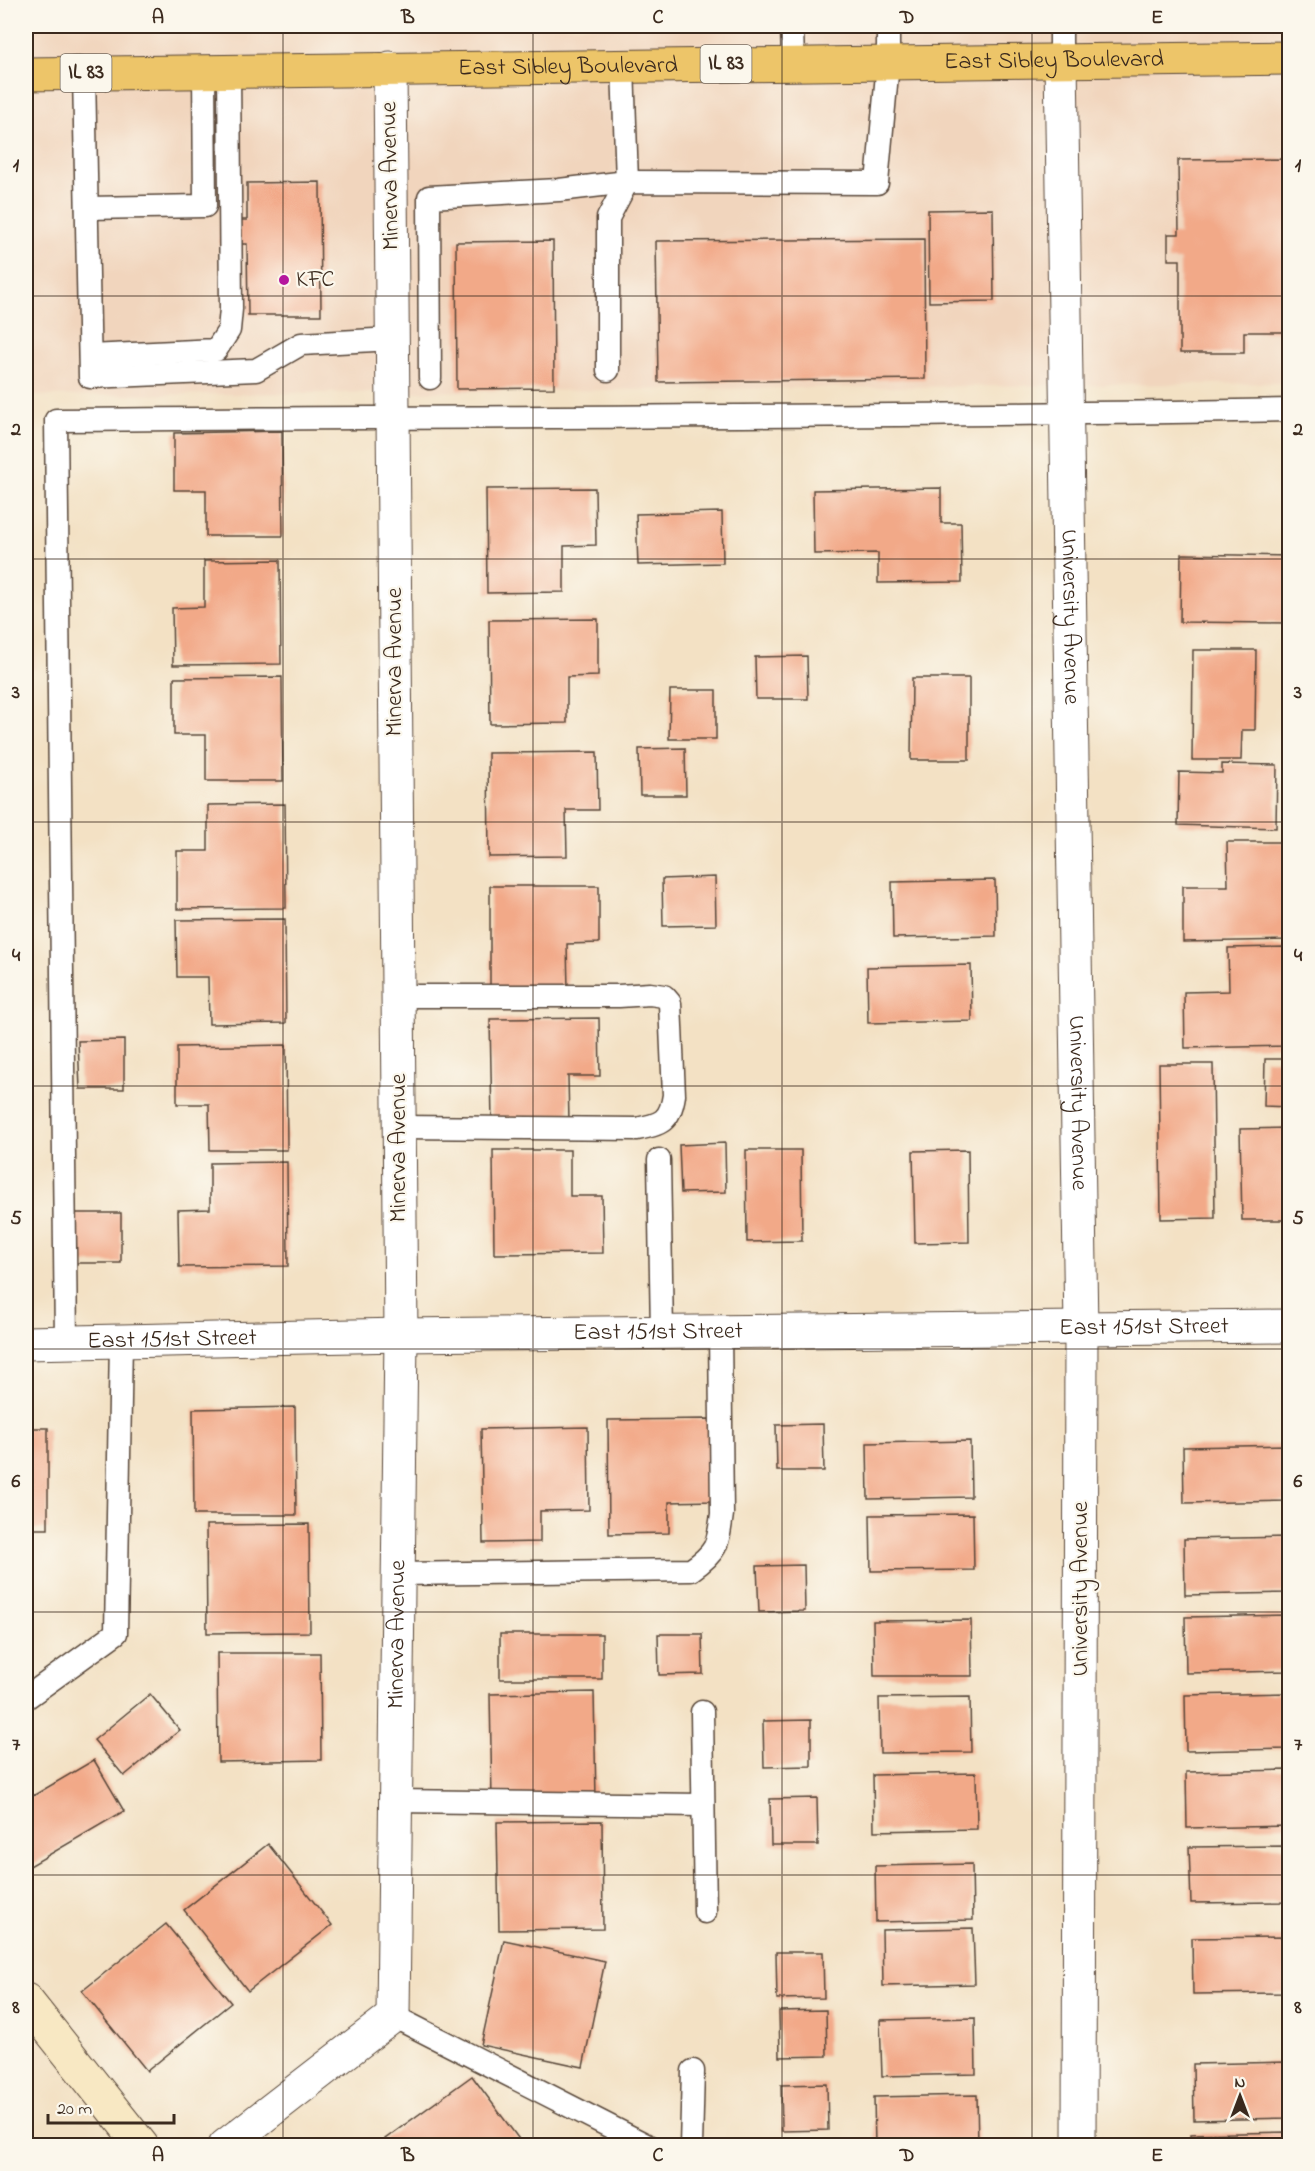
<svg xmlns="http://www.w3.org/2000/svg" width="1315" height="2171" viewBox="0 0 1315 2171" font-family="'Indie Flower',sans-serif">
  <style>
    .built { fill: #f1d5bd }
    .building { fill: #f2a988 }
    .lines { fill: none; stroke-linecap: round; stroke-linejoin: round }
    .lane-casing { stroke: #574537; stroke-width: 25 }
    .street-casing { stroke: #574537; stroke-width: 35 }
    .secondary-casing { stroke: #574537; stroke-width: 35 }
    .primary-casing { stroke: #574537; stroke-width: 35 }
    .lane { stroke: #fff; stroke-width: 22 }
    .street { stroke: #fff; stroke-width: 33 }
    .secondary { stroke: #f8e8c3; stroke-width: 33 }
    .primary { stroke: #edc569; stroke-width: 33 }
    .grid { fill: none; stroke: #3b2a1e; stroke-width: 1.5; stroke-opacity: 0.55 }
    .poi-dot { fill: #b5179e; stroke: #fbf7ec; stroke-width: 2 }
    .labels { text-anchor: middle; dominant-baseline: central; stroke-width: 4.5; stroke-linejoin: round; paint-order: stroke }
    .shield { fill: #fbf7ec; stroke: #75685c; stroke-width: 1.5 }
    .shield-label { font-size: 22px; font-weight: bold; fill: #3b2a1e }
    .street-label { font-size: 24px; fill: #3b2a1e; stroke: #fbf7ec }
    .poi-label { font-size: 24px; fill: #3b2a1e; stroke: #fbf7ec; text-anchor: start }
    .neatline { fill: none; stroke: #3b2a1e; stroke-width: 2 }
    .grid-label { font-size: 20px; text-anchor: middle; font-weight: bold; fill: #3b2a1e }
  </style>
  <rect width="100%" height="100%" fill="#fbf7ec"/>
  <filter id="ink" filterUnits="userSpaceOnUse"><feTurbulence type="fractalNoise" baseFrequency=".0167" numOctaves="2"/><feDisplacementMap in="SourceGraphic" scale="12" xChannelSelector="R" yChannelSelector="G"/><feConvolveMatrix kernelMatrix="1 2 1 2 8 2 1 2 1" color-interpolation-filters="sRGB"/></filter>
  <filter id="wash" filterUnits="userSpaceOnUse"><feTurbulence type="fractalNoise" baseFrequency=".008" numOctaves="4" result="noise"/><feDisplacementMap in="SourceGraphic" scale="24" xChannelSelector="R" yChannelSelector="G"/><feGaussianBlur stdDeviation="1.35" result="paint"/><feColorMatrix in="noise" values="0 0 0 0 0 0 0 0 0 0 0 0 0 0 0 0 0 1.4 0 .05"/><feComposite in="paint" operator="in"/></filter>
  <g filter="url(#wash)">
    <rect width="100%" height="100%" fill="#f3e1c4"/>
    <!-- built -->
    <polygon class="built" points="26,26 1289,26 1289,383 30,396 36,669 26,669"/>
    <g id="blocks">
      <!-- building -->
      <g class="building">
        <polygon points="1290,159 1290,283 1286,283 1286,332 1244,332 1244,353 1180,353 1180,260 1168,260 1168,234 1179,234 1178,160"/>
        <polygon points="320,182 321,315 248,315 247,244 220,244 220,220 247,220 247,183"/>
        <polygon points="993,209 994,301 929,302 928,210"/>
        <polygon points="924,239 925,379 658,382 656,241"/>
        <polygon points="553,241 554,388 457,389 456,242"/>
        <polygon points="282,431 283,536 206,536 206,490 174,490 174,433"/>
        <polygon points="595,488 596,545 564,546 564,592 487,593 486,489"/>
        <polygon points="941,488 941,523 961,523 962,582 878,583 878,553 814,554 813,490"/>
        <polygon points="722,512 723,563 638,565 636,514"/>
        <polygon points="1181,554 1290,556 1290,623 1180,622"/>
        <polygon points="280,560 281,664 173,665 172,608 204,607 204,561"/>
        <polygon points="598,619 598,676 567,677 567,723 490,724 489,620"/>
        <polygon points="1193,650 1256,650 1255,730 1242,730 1241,760 1192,760"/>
        <polygon points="807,656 808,699 756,699 755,657"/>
        <polygon points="282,677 283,781 206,781 206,735 174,735 174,678"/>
        <polygon points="912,678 969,678 969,760 911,760"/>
        <polygon points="670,690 716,690 716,739 669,739"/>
        <polygon points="685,748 686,795 640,795 639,749"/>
        <polygon points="597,752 598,810 566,810 567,856 489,857 488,753"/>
        <polygon points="1222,764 1277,765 1276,828 1178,825 1179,772 1222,773"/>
        <polygon points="285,804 286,908 177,909 177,851 208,851 208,805"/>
        <polygon points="1227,842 1285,842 1287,940 1183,942 1183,886 1228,886"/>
        <polygon points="715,877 716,925 663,926 662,879"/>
        <polygon points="995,880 996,936 893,938 892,882"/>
        <polygon points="490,886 599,886 599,943 567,944 568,990 490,991"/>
        <polygon points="285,919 286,1023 209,1024 208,977 177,977 176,920"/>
        <polygon points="1286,947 1288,1046 1185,1048 1184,992 1229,991 1228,948"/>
        <polygon points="971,965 972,1021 868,1023 867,967"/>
        <polygon points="599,1018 600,1076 568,1076 569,1122 492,1122 490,1019"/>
        <polygon points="124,1040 124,1089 80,1089 78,1041"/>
        <polygon points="286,1045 287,1150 210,1150 209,1104 177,1104 177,1047"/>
        <polygon points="1265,1059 1290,1059 1290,1107 1264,1106"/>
        <polygon points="1159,1064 1213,1064 1215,1218 1161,1219"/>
        <polygon points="1290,1128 1290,1220 1242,1220 1240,1129"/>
        <polygon points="725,1143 726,1192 681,1193 679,1145"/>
        <polygon points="493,1150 570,1150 570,1196 602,1196 603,1253 494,1254"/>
        <polygon points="746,1150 801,1150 802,1241 747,1242"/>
        <polygon points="968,1150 969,1242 915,1243 913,1151"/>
        <polygon points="287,1162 288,1266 179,1267 178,1210 210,1209 210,1163"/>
        <rect x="72" y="1213" width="49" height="50"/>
        <polygon points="295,1407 296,1515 194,1515 193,1409"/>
        <polygon points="712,1419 713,1501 669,1502 669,1533 609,1534 608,1420"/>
        <polygon points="823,1424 824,1471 777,1471 776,1425"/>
        <polygon points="588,1427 589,1510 540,1511 540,1542 483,1543 481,1429"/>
        <rect x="26" y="1428" width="22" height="101"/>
        <polygon points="970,1441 971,1497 868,1499 867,1443"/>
        <polygon points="1286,1445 1287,1501 1184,1503 1183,1447"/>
        <polygon points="973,1514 974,1570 871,1571 870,1515"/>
        <polygon points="309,1524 310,1632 207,1633 206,1525"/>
        <polygon points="1287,1537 1288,1593 1185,1595 1184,1539"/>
        <polygon points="804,1565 805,1611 759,1612 757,1566"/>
        <polygon points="1288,1615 1289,1671 1186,1673 1185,1617"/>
        <polygon points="971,1620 972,1676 874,1676 873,1621"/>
        <rect x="500" y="1634" width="102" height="45"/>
        <polygon points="658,1634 702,1634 703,1674 659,1675"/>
        <polygon points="217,1653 320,1653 321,1760 218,1762"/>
        <polygon points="594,1692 596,1800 492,1801 490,1694"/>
        <polygon points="1289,1693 1290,1749 1186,1751 1185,1695"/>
        <polygon points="150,1694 180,1730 124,1776 94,1740"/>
        <polygon points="970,1697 971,1752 880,1753 879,1698"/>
        <polygon points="811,1720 811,1766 764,1767 763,1721"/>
        <polygon points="94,1760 124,1811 30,1866 26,1858 26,1800"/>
        <polygon points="1289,1770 1290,1826 1187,1828 1186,1772"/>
        <polygon points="976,1773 977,1829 874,1831 873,1775"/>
        <polygon points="817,1798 818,1845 771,1845 770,1799"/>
        <polygon points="602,1821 603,1929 499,1930 497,1822"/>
        <polygon points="268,1844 332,1925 248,1991 184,1910"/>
        <polygon points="1290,1846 1290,1902 1191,1903 1189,1847"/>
        <polygon points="972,1864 973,1920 876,1922 875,1866"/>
        <polygon points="166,1924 231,2003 147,2071 82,1991"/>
        <polygon points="973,1928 975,1984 883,1986 882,1930"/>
        <polygon points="1290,1937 1290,1993 1193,1994 1192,1938"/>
        <polygon points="504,1940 605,1961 583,2067 481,2045"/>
        <polygon points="776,1952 823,1952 824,1998 777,1999"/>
        <polygon points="826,2010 827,2056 780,2057 779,2011"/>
        <polygon points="975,2018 976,2074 882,2076 880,2020"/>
        <polygon points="1290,2062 1290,2118 1194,2120 1193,2064"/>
        <polygon points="472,2076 524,2146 390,2146 385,2139"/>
        <polygon points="827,2084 828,2130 782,2131 781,2085"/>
        <polygon points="977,2095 978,2146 875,2146 874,2097"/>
        <polygon points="1290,2132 1290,2146 1191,2146 1191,2134"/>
      </g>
    </g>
  </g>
  <g filter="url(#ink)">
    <use href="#blocks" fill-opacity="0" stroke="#574537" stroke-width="1.5"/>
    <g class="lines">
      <!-- lane casing -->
      <g class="lane-casing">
        <g id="lane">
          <polyline points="792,26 793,63"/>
          <polyline points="1061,26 1061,61"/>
          <polyline points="84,73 90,377 256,370 301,344 393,339"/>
          <polyline points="87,208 205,206 204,71"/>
          <polyline points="90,356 216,350 229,330 231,309 229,71"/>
          <polyline points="608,370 608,218 627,182 623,66"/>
          <polyline points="430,378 429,197 559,190 627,182 877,183 888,63 888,26"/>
          <path d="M398,996H619L650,994L664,996L670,1003L674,1095C670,1122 661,1124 637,1129L399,1127"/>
          <polyline points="659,1160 662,1333"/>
          <path d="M66,1342L56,420C467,416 878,418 1290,410"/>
          <path d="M398,1574L691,1570C717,1552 718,1545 722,1514L720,1332"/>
          <polyline points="26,1698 116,1633 121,1340"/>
          <polyline points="702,1712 705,1912"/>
          <polyline points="395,1801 703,1805"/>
          <polyline points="393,2016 648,2146"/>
          <polyline points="691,2146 693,2071"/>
        </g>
      </g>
      <!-- street casing -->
      <g class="street-casing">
        <g id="street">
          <path id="s1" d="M1061,61L1081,1329L1079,2146"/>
          <path id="s2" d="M26,1343L401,1335L1290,1326"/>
          <path id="s3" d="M225,2146L393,2016L401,1335L390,68"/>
        </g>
      </g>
      <!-- secondary casing -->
      <g class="secondary-casing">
        <polyline id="secondary" points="26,2000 142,2146"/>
      </g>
      <!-- primary casing -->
      <g class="primary-casing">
        <g id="primary">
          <path id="s4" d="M26,74L1290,58"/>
        </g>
      </g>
      <!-- lane -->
      <use href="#lane" class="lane"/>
      <!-- street -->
      <use href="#street" class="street"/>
      <!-- secondary -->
      <use href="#secondary" class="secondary"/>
      <!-- primary -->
      <use href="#primary" class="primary"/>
    </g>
  </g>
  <!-- grid -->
  <path class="grid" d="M283,26V2146M533,26V2146M782,26V2146M1032,26V2146M26,296H1290M26,559H1290M26,822H1290M26,1086H1290M26,1349H1290M26,1612H1290M26,1875H1290"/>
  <!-- markers -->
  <circle class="poi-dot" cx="284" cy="280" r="6"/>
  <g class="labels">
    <!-- shield labels -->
    <g class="shield">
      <rect x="700.5" y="45" width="51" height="38" rx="4.5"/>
      <rect x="60.5" y="54" width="51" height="38" rx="4.5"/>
    </g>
    <g class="shield-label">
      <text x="726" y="64">IL 83</text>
      <text x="86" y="73">IL 83</text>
    </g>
    <!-- street labels -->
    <g class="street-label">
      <text stroke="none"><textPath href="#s4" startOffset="1028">East Sibley Boulevard</textPath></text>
      <text stroke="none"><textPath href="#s4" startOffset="542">East Sibley Boulevard</textPath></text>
      <text transform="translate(391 176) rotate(-91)">Minerva Avenue</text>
      <text stroke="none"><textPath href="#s1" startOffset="556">University Avenue</textPath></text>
      <text transform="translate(395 662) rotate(-90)">Minerva Avenue</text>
      <text stroke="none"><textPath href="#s1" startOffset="1042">University Avenue</textPath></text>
      <text transform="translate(399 1148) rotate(-90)">Minerva Avenue</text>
      <text stroke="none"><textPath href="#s2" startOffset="1118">East 151st Street</textPath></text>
      <text stroke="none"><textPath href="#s2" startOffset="632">East 151st Street</textPath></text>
      <text stroke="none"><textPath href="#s2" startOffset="146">East 151st Street</textPath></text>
      <text transform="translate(1081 1589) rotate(-90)">University Avenue</text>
      <text stroke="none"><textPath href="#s3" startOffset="594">Minerva Avenue</textPath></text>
    </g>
    <!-- poi labels -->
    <g class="poi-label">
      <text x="296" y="280">KFC</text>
    </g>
  </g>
  <!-- margin -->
  <rect width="1315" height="2171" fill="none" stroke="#fbf7ec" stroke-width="66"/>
  <!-- north arrow -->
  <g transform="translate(1240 2096)" stroke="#fbf7ec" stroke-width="4.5" paint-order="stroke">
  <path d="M0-4.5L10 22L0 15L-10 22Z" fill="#3b2a1e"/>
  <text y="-9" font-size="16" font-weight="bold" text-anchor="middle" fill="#3b2a1e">N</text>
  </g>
  <!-- scale -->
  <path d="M48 2114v9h126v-9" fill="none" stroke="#3b2a1e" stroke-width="3"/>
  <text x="57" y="2114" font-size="18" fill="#3b2a1e" stroke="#fbf7ec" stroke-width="4.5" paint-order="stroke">20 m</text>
  <rect x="33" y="33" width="1249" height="2105" class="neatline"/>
  <g class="grid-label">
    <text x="158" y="23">A</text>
    <text x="408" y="23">B</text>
    <text x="658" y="23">C</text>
    <text x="907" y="23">D</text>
    <text x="1157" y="23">E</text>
    <text x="16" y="171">1</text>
    <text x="1298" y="171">1</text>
    <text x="16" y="435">2</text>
    <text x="1298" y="435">2</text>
    <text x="16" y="698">3</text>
    <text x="1298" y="698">3</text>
    <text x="16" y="961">4</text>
    <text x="1298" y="961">4</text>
    <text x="16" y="1224">5</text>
    <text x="1298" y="1224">5</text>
    <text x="16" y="1487">6</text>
    <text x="1298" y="1487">6</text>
    <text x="16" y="1750">7</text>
    <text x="1298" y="1750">7</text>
    <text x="16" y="2013">8</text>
    <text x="1298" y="2013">8</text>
    <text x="158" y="2161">A</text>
    <text x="408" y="2161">B</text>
    <text x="658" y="2161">C</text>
    <text x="907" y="2161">D</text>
    <text x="1157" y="2161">E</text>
  </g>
</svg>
